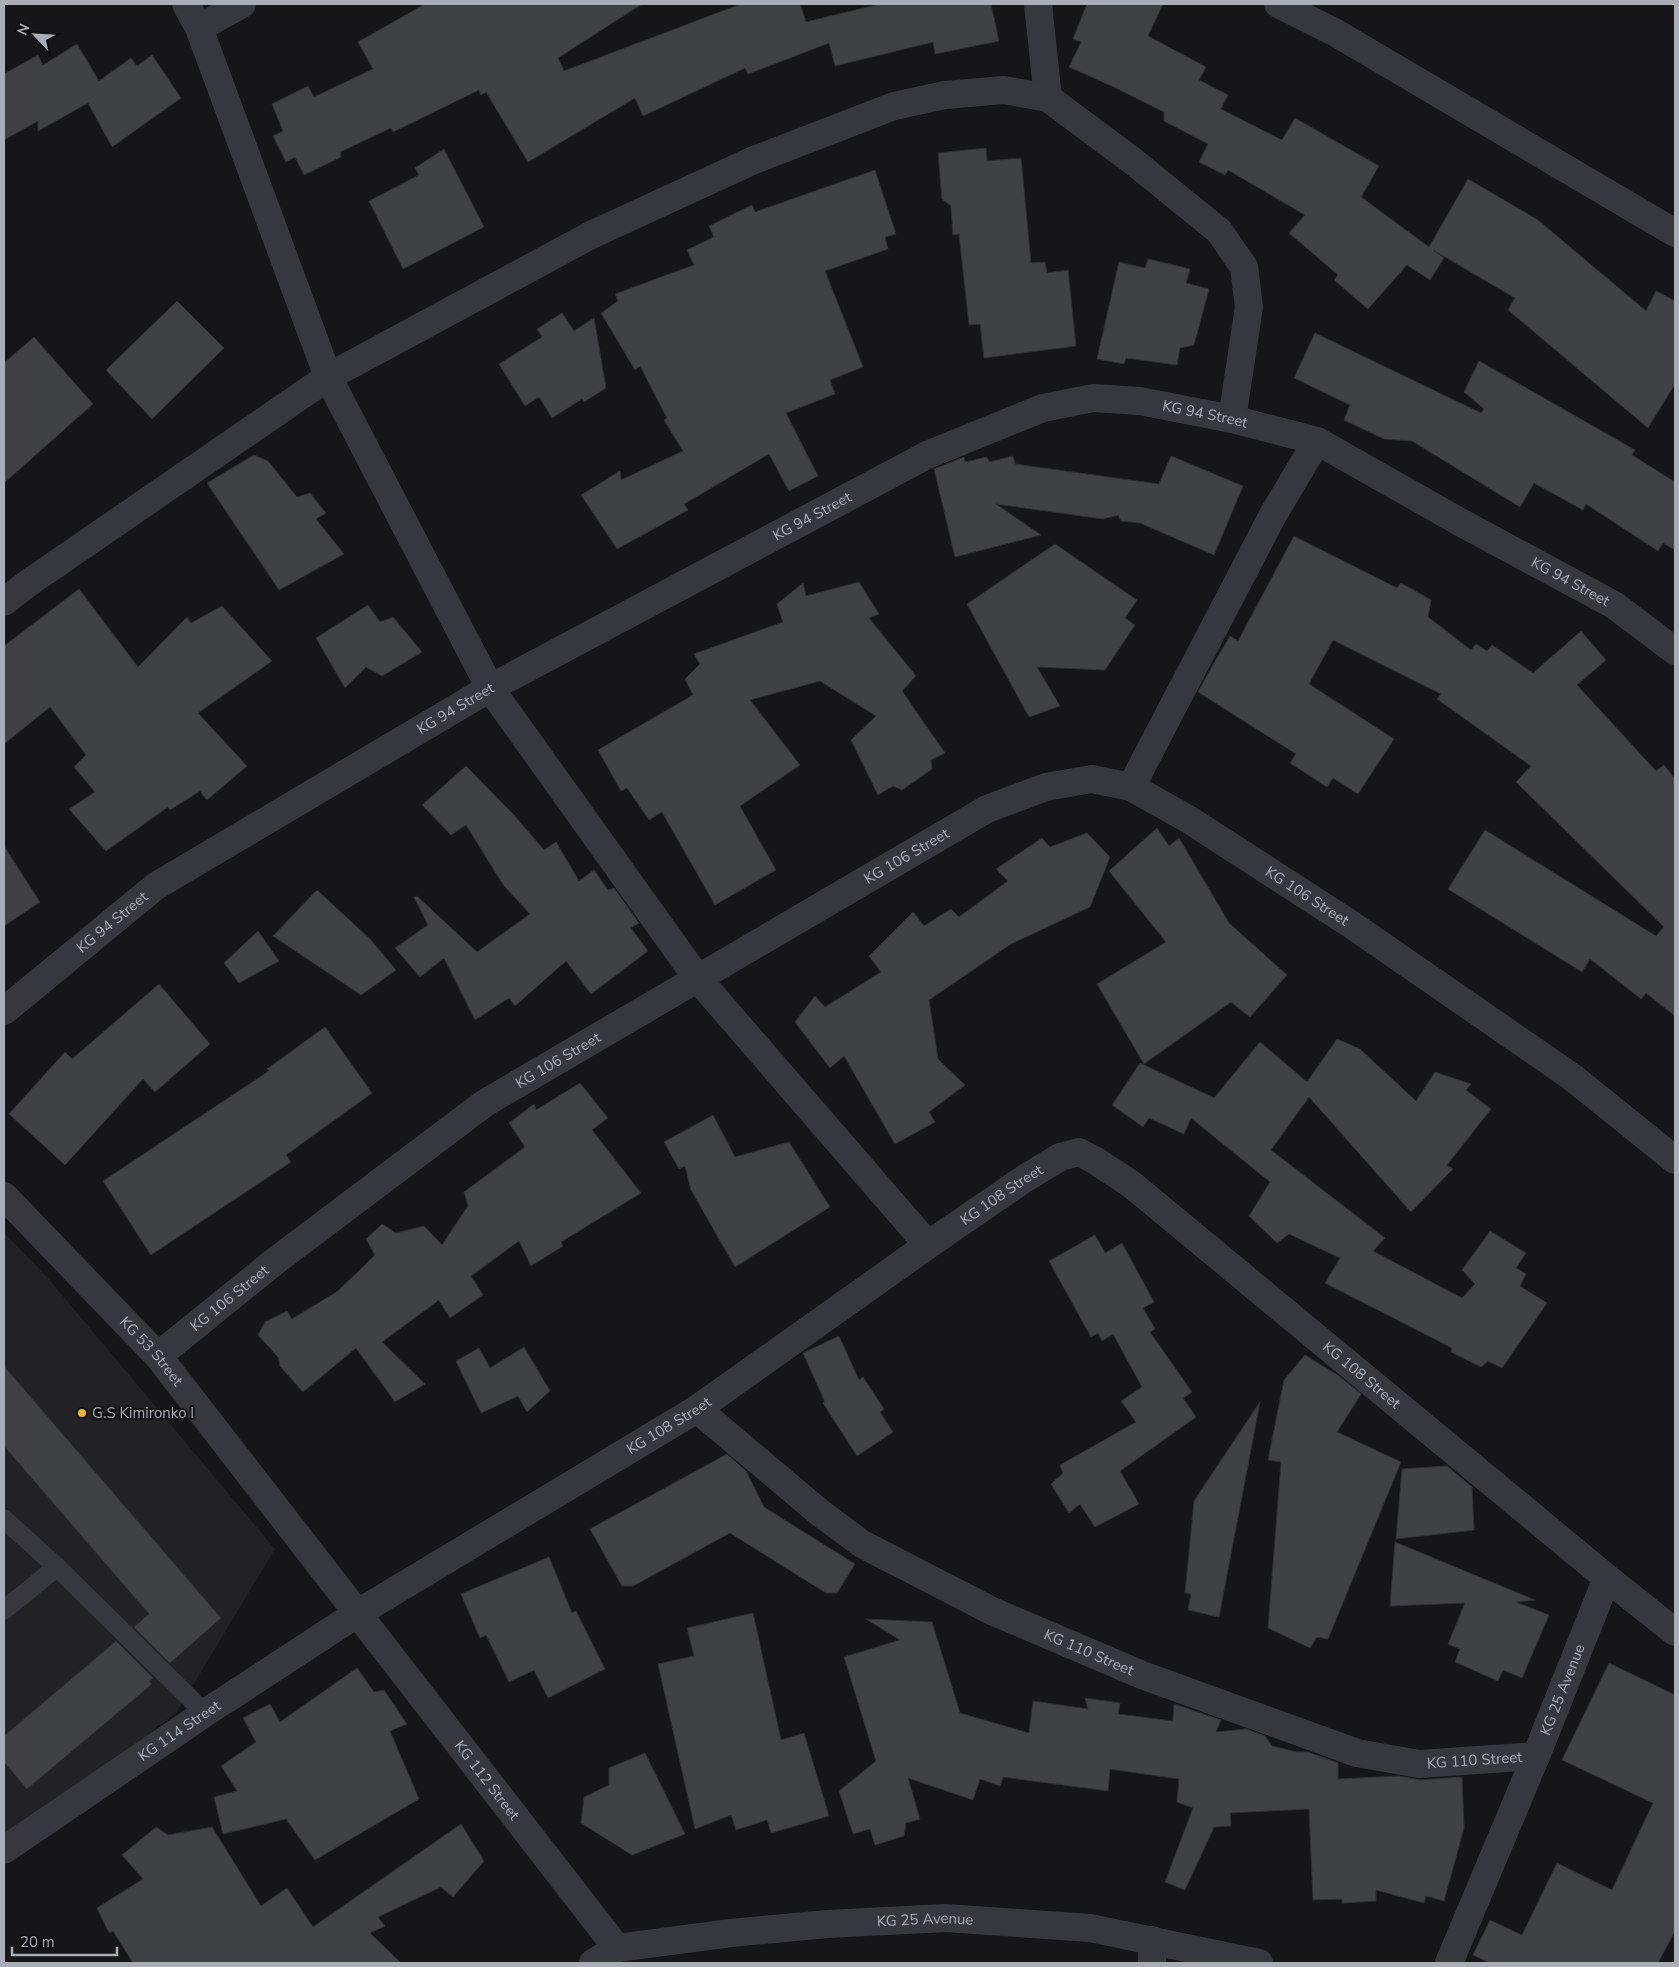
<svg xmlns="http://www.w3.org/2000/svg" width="1679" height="1967" viewBox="0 0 1679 1967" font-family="'Nunito Sans',sans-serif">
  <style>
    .built { fill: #222225 }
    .building { fill: #404145; stroke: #303034 }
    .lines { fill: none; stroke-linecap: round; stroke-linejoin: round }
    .service { stroke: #37383d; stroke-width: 19 }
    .minor { stroke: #37383d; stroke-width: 28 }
    .poi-dot { fill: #f2b134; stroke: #111113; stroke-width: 2 }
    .labels { text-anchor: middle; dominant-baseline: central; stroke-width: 4; stroke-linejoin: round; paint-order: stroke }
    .street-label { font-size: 15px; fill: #a8adb8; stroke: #111113 }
    .poi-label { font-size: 15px; fill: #a8adb8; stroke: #111113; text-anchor: start }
  </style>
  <rect width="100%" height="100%" fill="#161618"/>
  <!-- built -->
  <polygon class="built" points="4,1233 47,1277 275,1549 177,1712 26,1831 4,1839"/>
  <!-- building -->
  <g class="building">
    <polygon points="425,4 642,4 558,58 564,71 741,4 800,4 806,22 880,4 991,4 999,41 935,54 933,42 835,66 829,43 748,74 745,68 643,116 635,98 528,162 486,92 481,95 479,90 393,132 391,128 340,152 341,157 304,175 295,157 286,162 273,136 283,131 272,104 308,86 314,97 373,69 358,42"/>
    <polygon points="1087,4 1163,4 1148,36 1206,67 1199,80 1228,95 1221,109 1282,140 1295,118 1379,166 1361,197 1429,247 1468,179 1538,220 1646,311 1656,291 1675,301 1675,384 1648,428 1508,310 1515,298 1433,250 1444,258 1430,280 1407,265 1368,309 1334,280 1338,275 1289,233 1305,215 1228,170 1225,175 1199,162 1208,144 1164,121 1164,112 1114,87 1069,67 1081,42 1073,39"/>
    <polygon points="77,44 99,81 131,58 137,66 152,55 181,98 112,147 88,103 38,131 38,121 4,140 4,74 38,55 43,65"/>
    <polygon points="986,148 987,161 1021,158 1031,263 1045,262 1047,273 1068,270 1076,346 984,358 980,324 969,325 959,234 953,235 951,206 942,199 938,153"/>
    <polygon points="444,149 484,227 403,269 369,201 419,175 415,168"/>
    <polygon points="875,170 896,234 885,237 888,249 825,271 863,367 830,380 835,394 786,413 818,476 789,491 769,454 684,504 688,510 617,549 581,495 620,471 621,480 683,451 664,420 667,418 640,366 635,370 601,313 618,301 615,294 694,265 687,250 714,237 709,226 752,205 755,212"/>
    <polygon points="1148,259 1190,269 1186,283 1209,289 1194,345 1180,348 1177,365 1126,358 1124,364 1097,359 1119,262 1145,268"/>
    <polygon points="177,301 224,348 152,419 106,370"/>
    <polygon points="562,313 574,331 594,318 606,388 584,402 582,399 552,418 539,397 525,406 499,364 542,337 537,329"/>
    <polygon points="1315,333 1481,413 1484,409 1464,392 1479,361 1635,450 1632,455 1675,482 1675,550 1663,543 1658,551 1586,504 1583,510 1534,483 1520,507 1412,441 1384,439 1344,420 1350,405 1294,378"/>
    <polygon points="34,337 93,404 4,483 4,363"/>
    <polygon points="254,455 268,461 297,497 310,493 326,513 316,519 344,554 279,590 207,483"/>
    <polygon points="1013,456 1015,464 1159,484 1171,456 1243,486 1214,555 1140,523 1121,521 1118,515 1103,519 996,504 1041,535 955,557 934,469 964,457 965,462 987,457 989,462"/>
    <polygon points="1294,536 1397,588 1401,583 1431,600 1428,617 1471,650 1476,644 1487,651 1492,645 1533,673 1581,631 1606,660 1577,685 1656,771 1664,765 1675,779 1675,1016 1646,993 1641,999 1590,959 1582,972 1448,889 1485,830 1656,936 1664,927 1516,782 1531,766 1437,699 1441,694 1333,640 1309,684 1394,739 1358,794 1333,778 1327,787 1290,763 1296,754 1198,692 1214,663 1230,636 1238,641"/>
    <polygon points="1055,544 1137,600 1125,618 1135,625 1105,670 1037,667 1060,706 1029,717 967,604"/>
    <polygon points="859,582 879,614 869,618 916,676 902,691 945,753 931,760 932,769 902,790 893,786 878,795 851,740 876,716 820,681 750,700 800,765 740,806 776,870 715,905 662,812 649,820 627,788 621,791 598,750 693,695 685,679 700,664 694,654 783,622 777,604 803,583 806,596"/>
    <polygon points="79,589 138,667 187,617 191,623 222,606 272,661 198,713 247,766 207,800 200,791 170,810 168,807 106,851 69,809 95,792 74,767 86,755 50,707 4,744 4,646"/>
    <polygon points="368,605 380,622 393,617 422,652 382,676 366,667 345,688 316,638"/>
    <polygon points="466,766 514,815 544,850 556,842 579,881 594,870 608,890 614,888 639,923 631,928 648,951 591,994 566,961 515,1006 509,998 475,1020 444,958 420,977 395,948 428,925 414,897 417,896 477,952 530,914 504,886 466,825 451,835 422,805"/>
    <polygon points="1157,828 1169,846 1179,838 1229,923 1287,975 1250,1017 1231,1002 1144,1064 1097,984 1166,942 1109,871"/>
    <polygon points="1087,833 1110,857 1090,907 1011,944 929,1000 938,1059 965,1085 929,1112 935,1122 895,1144 844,1056 830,1068 795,1022 815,996 825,1007 881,972 869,956 913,912 924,926 951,909 959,917 1008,881 996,869 1042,838 1050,847"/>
    <polygon points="4,846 40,902 4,926"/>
    <polygon points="317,890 370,939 396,970 361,995 273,936"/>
    <polygon points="258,931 279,961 239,983 224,963"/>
    <polygon points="159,984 210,1044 155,1092 143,1079 65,1165 9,1114 65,1052 72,1059"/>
    <polygon points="325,1027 372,1093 286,1155 291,1162 151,1255 103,1181 269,1071 267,1069"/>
    <polygon points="1337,1039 1360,1049 1416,1101 1435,1072 1471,1084 1466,1090 1491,1109 1447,1165 1453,1169 1411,1212 1309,1097 1271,1150 1385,1238 1373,1251 1462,1298 1475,1284 1462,1270 1490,1231 1526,1253 1516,1268 1526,1274 1520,1286 1547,1303 1502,1368 1488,1361 1481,1367 1451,1352 1452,1348 1325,1283 1340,1258 1289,1234 1277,1243 1249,1216 1270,1182 1191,1118 1184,1134 1149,1118 1143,1127 1112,1105 1140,1063 1214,1098 1260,1042 1307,1082"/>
    <polygon points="580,1083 608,1118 592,1130 641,1193 561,1242 563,1246 531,1266 519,1241 471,1276 483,1295 450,1318 439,1300 382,1342 425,1384 395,1402 356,1348 303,1392 280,1366 278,1357 258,1335 265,1322 287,1311 292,1319 338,1291 375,1255 366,1239 382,1224 396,1233 424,1226 442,1245 468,1206 464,1192 525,1147 509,1123 534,1104 536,1110"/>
    <polygon points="713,1115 735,1157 789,1142 830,1207 735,1267 691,1190 685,1166 679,1169 664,1142"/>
    <polygon points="1095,1235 1105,1253 1122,1243 1154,1302 1143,1308 1155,1329 1150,1332 1192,1392 1183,1398 1196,1417 1120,1471 1139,1504 1095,1527 1080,1504 1069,1513 1051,1484 1063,1473 1060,1465 1136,1422 1121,1401 1142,1387 1113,1334 1102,1341 1098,1333 1091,1337 1049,1261"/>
    <polygon points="839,1336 859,1380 863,1377 884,1409 880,1412 893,1432 857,1456 823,1403 825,1402 803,1353"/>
    <polygon points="524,1347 550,1391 527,1412 518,1396 481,1413 456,1361 479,1348 490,1368"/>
    <polygon points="1305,1355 1339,1376 1361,1394 1337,1432 1401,1462 1328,1639 1317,1637 1310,1648 1268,1628 1281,1462 1268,1460 1284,1380"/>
    <polygon points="4,1366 221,1618 170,1663 134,1627 149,1614 4,1446"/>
    <polygon points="1260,1402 1219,1617 1188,1610 1191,1594 1185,1593 1194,1501"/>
    <polygon points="727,1454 746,1471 764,1507 855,1564 837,1593 826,1593 730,1533 633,1586 622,1586 590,1529"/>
    <polygon points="1447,1466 1472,1487 1474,1530 1396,1539 1402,1469"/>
    <polygon points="1395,1542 1535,1600 1516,1602 1549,1615 1522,1678 1503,1670 1498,1681 1455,1662 1460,1649 1448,1644 1465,1603 1390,1606"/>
    <polygon points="549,1557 572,1613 576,1611 605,1669 548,1698 534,1670 509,1682 486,1635 480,1638 461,1594"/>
    <polygon points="753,1613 781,1740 804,1733 829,1816 771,1833 767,1820 736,1830 731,1815 695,1829 658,1664 694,1656 687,1628"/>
    <polygon points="866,1619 932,1622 960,1713 1029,1733 1033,1701 1088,1709 1085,1698 1120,1703 1118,1714 1173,1721 1174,1704 1221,1720 1216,1732 1246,1729 1265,1736 1272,1746 1297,1752 1308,1752 1338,1763 1338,1779 1399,1776 1420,1780 1462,1777 1464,1828 1444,1901 1426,1896 1424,1903 1376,1890 1376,1901 1342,1903 1342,1899 1313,1900 1309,1809 1230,1813 1231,1826 1214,1827 1185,1890 1165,1882 1193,1808 1177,1802 1179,1779 1110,1769 1108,1791 1003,1777 1000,1786 980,1779 973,1800 908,1778 920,1819 906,1823 904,1836 875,1845 870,1829 853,1834 839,1791 876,1761 844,1657 900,1640"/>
    <polygon points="116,1641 153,1678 149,1681 152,1684 27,1789 4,1762 4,1736"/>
    <polygon points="1609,1663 1675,1695 1675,1931 1658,1963 1490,1963 1473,1955 1490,1920 1522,1935 1557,1863 1612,1890 1653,1803 1562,1760"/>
    <polygon points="357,1668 374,1692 384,1690 407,1724 390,1731 419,1799 315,1860 286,1819 223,1834 214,1797 237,1791 221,1766 256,1742 243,1718 270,1704 280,1722"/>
    <polygon points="645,1753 685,1834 632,1855 581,1823 584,1797 609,1785 609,1768"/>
    <polygon points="461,1824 484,1861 453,1897 441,1887 378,1917 385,1926 370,1933 401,1963 133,1963 113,1931 109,1933 97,1908 143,1879 122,1855 156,1827 168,1835 212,1827 261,1906 287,1888 313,1927"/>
  </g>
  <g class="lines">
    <!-- service -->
    <g class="service">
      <polyline points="4,1519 57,1567 205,1713"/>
      <polyline points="4,1610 57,1567"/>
    </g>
    <!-- minor -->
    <g class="minor">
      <polyline points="186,4 199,28 328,377 490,688 698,979 928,1245"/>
      <polyline points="1038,4 1048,98"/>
      <polyline points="1278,4 1336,33 1675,233"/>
      <polyline points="199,28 242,4"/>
      <polyline points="4,602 27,584 328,377 591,235 754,160 894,106 945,95 1004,90 1048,98 1134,162 1219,231 1244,267 1249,307 1232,419"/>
      <polyline points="1131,787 1274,513 1317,441"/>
      <path id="s1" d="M4,1011L156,886L490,688L927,455L1043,408L1093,398L1140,401L1232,419L1317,441L1460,522L1614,605L1675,651"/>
      <path id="s2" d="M4,1196L158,1356L617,1948"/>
      <path id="s3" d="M158,1356L274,1262L485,1103L987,809L1046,787L1092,779L1131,787L1188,819L1352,925L1572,1077L1675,1160"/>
      <path id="s4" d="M697,1409L819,1512L862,1544L992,1611L1142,1675L1357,1753L1419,1764L1536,1756"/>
      <path id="s5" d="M4,1850L205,1713L358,1613L697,1409L928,1245L1024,1179L1060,1157L1079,1152L1096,1161L1131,1184L1607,1578L1675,1632"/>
      <polyline points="1152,1940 1152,1963"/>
      <path id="s6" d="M593,1963L617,1948L731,1933L827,1924L946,1918L1090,1928L1259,1963"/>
      <path id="s7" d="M1449,1963L1536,1756L1607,1578"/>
    </g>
  </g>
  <!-- markers -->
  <circle class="poi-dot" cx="82" cy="1413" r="5"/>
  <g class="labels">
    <!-- street labels -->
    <g class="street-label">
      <text stroke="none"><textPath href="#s1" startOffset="1370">KG 94 Street</textPath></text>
      <text stroke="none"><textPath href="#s1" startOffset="950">KG 94 Street</textPath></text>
      <text stroke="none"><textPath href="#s1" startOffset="1775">KG 94 Street</textPath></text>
      <text stroke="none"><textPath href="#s1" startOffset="545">KG 94 Street</textPath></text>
      <text stroke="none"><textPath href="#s3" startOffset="902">KG 106 Street</textPath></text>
      <text stroke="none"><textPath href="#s3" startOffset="1352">KG 106 Street</textPath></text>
      <text stroke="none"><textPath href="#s1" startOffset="140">KG 94 Street</textPath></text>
      <text stroke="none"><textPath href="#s3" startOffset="498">KG 106 Street</textPath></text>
      <text stroke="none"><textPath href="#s5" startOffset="1194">KG 108 Street</textPath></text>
      <text stroke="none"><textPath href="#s3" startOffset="92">KG 106 Street</textPath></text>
      <text stroke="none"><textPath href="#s2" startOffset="214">KG 53 Street</textPath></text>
      <text stroke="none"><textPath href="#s5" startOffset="1644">KG 108 Street</textPath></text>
      <text stroke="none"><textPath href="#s5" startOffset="789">KG 108 Street</textPath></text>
      <text stroke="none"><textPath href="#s4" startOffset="465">KG 110 Street</textPath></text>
      <text stroke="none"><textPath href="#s7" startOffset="296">KG 25 Avenue</textPath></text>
      <text stroke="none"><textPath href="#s5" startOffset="212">KG 114 Street</textPath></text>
      <text stroke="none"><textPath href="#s4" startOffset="870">KG 110 Street</textPath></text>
      <text stroke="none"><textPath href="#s2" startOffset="759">KG 112 Street</textPath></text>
      <text stroke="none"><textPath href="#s6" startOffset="338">KG 25 Avenue</textPath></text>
    </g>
    <!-- poi labels -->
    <g class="poi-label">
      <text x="92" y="1413">G.S Kimironko I</text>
    </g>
  </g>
  <!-- border -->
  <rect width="1679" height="1967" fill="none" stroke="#a8adb8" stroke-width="10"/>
  <!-- north arrow -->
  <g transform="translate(35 35) rotate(295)" stroke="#111113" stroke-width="4" paint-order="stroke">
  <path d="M0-4L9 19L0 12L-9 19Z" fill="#a8adb8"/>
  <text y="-8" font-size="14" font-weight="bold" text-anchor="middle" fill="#a8adb8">N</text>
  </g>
  <!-- scale -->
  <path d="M12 1947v8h105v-8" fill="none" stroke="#a8adb8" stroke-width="2.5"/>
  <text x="20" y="1947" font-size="15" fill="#a8adb8" stroke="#111113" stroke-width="4" paint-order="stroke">20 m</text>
</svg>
